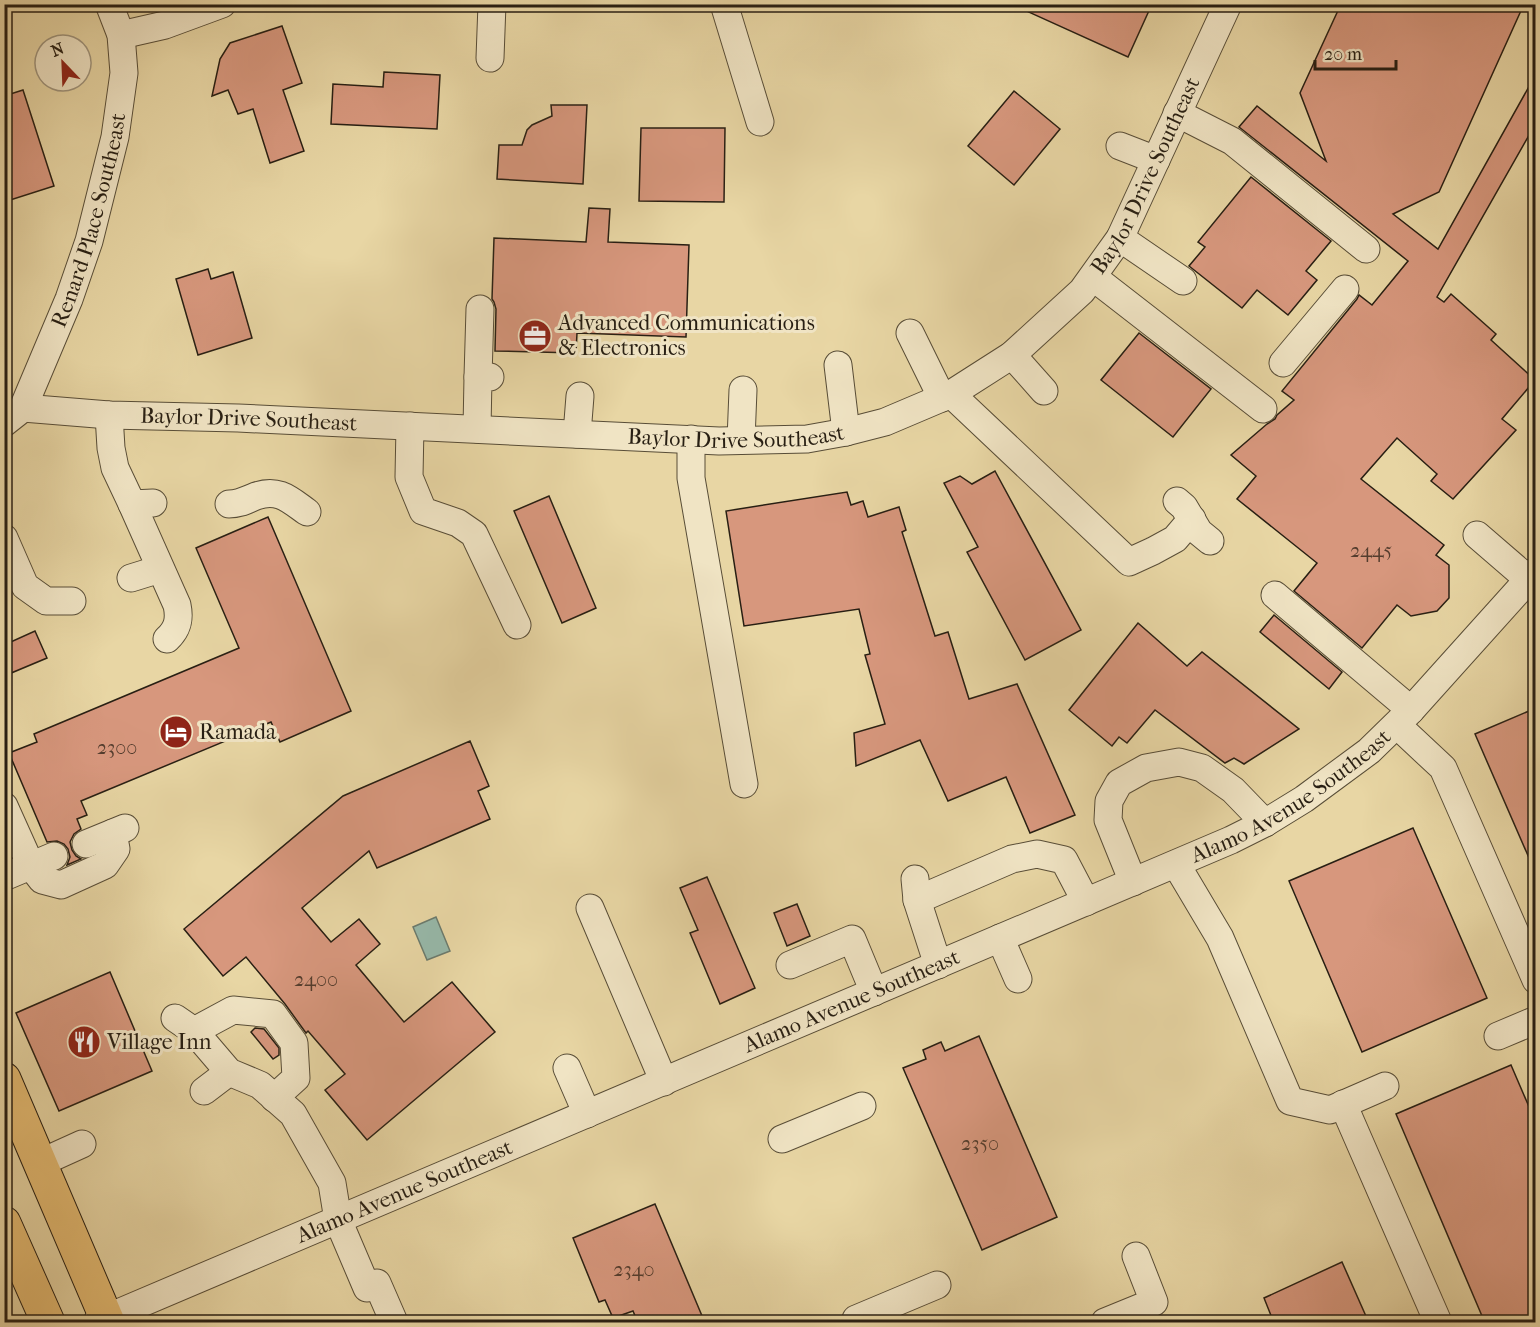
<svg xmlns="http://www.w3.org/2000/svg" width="1540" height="1327" viewBox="0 0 1540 1327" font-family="'IM FELL French Canon',serif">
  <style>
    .water { fill: #97b9aa; stroke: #6b7b6e; stroke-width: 1.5 }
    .building { fill: #d7977d; stroke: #281f13; stroke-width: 1.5 }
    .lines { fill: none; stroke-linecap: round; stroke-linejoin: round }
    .minor-casing { stroke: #584d37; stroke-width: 29 }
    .major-casing { stroke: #281f13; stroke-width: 35 }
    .minor { stroke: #f0e4c4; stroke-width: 27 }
    .major { stroke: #e4bb72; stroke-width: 33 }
    .labels { text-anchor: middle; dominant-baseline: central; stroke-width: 6; stroke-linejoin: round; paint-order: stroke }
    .number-label { font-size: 20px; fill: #543d2e }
    .street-label { font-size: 22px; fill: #281f13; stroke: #f0e4c4 }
    .poi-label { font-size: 22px; fill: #281f13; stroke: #f0e4c4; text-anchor: start }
  </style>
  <rect width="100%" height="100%" fill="#e8d6a4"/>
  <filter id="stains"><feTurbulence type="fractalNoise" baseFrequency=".00333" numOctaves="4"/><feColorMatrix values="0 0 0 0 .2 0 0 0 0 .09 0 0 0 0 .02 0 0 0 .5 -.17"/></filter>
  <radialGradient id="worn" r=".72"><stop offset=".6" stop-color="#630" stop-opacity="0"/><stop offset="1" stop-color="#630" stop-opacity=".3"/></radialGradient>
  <!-- water -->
  <polygon class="water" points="436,917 450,951 427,960 413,927"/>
  <!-- building -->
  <g class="building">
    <polygon points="1011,4 1152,4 1128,57"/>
    <polygon points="1341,4 1524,4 1439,192 1393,214 1438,249 1536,74 1536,123 1437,297 1444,302 1451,294 1496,334 1491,340 1535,380 1502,419 1516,430 1453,499 1431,481 1437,474 1397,438 1361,479 1444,545 1436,555 1449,565 1449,598 1437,611 1411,616 1397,605 1362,648 1294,591 1317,563 1237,499 1256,476 1231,455 1267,424 1275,419 1277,415 1294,400 1282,391 1357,299 1359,295 1372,305 1408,261 1239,127 1257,106 1326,161 1300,93"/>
    <polygon points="282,26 302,83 283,90 304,151 270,163 253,109 238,114 228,90 212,96 220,59 230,43"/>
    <polygon points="384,72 440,75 437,129 331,124 333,84 383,87"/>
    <polygon points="23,90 54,186 4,202 4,96"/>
    <polygon points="1014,91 1060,129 1014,185 968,146"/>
    <polygon points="551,105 587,105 583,184 497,179 499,145 522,145 527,130 532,125 552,116"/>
    <polygon points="641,128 725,128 724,202 639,201"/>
    <polygon points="1251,177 1331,241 1306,271 1317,280 1288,315 1257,290 1242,308 1189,266 1205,247 1198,242"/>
    <polygon points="589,208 610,209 608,242 689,245 686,337 577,333 576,353 495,351 496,309 494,302 492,299 494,238 586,242"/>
    <polygon points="208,269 211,279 233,272 252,338 198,355 176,279"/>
    <polygon points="1139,333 1211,389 1173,437 1101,380"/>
    <polygon points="995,471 1081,630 1025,660 967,552 978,547 944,483 960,476 972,484"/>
    <polygon points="847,492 851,505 863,501 868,517 899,507 906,530 902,532 935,636 948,632 969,699 1017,684 1075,815 1030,833 1006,777 948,801 920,740 856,766 854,733 885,724 865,655 870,654 859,609 744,626 726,511"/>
    <polygon points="549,496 596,608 562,623 514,511"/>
    <polygon points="268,517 351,711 280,742 271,722 81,801 87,815 77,819 81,829 74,834 70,842 72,850 76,856 81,859 67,865 70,857 68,849 64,844 57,841 47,842 9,753 37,742 34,734 239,648 196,548"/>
    <polygon points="1274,615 1342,672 1329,689 1260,632"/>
    <polygon points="1138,623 1187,666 1202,652 1299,729 1244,764 1234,758 1225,763 1155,710 1127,743 1119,737 1112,746 1069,710"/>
    <polygon points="35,631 47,658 4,676 4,645"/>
    <polygon points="1536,708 1536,874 1475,734"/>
    <polygon points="470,741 489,786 478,791 490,819 377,868 369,851 302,908 331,942 359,919 380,944 356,965 404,1022 452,982 495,1032 367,1140 325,1090 345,1074 308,1031 306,1033 285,1004 246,957 223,976 184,929 343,796"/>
    <polygon points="1413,828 1487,998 1362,1052 1289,881"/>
    <polygon points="707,877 755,988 720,1004 690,933 698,930 680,888"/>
    <polygon points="797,904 810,936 787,946 774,913"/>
    <polygon points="110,972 152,1071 59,1111 16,1013"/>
    <polygon points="255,1028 264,1029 279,1048 279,1055 273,1059 251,1032"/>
    <polygon points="979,1036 1057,1217 982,1250 903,1068 926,1059 923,1050 941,1042 945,1051"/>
    <polygon points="1511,1065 1536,1123 1536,1323 1485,1323 1396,1114"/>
    <polygon points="655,1204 705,1323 638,1323 633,1311 613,1318 605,1300 599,1302 573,1238"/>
    <polygon points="1342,1262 1369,1323 1274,1323 1264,1298"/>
  </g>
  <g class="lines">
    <!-- minor casing -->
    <g class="minor-casing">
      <g id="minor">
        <polyline points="724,4 760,122"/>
        <polyline points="121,35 165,25 222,4"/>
        <polyline points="490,58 492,4"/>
        <polyline points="1177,113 1232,141 1366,249"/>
        <polyline points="1120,146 1156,160"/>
        <polyline points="1120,238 1183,281"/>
        <polyline points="1093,277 1263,409"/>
        <polyline points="910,333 942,398"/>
        <polyline points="1012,355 1044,391"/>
        <polyline points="1283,363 1345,289"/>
        <polyline points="838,365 846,432"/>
        <polyline points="478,377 480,309"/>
        <polyline points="951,394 1129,562 1153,551 1175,539 1192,519"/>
        <path id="s1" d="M23,408L109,415L238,418L719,441L807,439L846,432L885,422L951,394L1012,355L1082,291L1120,238L1228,4"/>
        <polyline points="109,415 111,448 115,468 132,504 153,503"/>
        <path id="s2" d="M4,423L23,408L69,299L89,241L115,137L124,73L121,35L109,4"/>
        <polyline points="410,426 409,477 423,511 458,523 474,534 517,625"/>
        <polyline points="477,429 478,377 490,377"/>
        <polyline points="577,434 580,396"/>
        <polyline points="691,439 691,478 744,784"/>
        <polyline points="741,440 743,390"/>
        <polyline points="1177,501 1184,507 1199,532 1210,541"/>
        <path d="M132,504L177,605C180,619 178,629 167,639"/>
        <path d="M229,504C240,504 246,500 256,496C279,488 290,500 307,512"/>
        <polyline points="1477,535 1528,579"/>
        <polyline points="4,538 25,586 46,601 72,601"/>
        <polyline points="131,578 160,569"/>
        <polyline points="1275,595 1411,710"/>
        <polyline points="1397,725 1443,768 1536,980"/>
        <polyline points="4,806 31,866 42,880 61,885 105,865 116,849 113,833"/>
        <polyline points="86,844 125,828"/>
        <polyline points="1176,864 1220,938 1290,1101 1330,1110 1385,1086"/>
        <polyline points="4,877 54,856"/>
        <polyline points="915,879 917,900 938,965"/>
        <polyline points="1133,882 1108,820 1109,801 1119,783 1146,768 1179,762 1202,768 1233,790 1265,823"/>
        <polyline points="917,900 1012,859 1037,854 1064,860 1086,902"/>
        <polyline points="590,908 664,1082"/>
        <polyline points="1000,938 1018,979"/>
        <polyline points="790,965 852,939 874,992"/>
        <polyline points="175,1018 194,1031 229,1072 260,1085 293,1114 332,1183 338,1220 367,1288"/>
        <polyline points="194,1031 233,1010 273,1014 294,1043 296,1078 274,1098"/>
        <polyline points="1498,1036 1536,1020"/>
        <polyline points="567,1068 587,1114"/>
        <polyline points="204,1091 229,1072"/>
        <polyline points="1343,1104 1438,1322"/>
        <polyline points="782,1139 862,1106"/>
        <polyline points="40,1163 82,1144"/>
        <polyline points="377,1283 394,1322"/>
        <polyline points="856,1319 937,1285"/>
        <path id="s3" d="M97,1322L1231,840L1265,823L1304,799L1369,751L1411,710L1536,571"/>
        <polyline points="1105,1322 1154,1302 1136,1256"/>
      </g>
    </g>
    <!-- major casing -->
    <g class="major-casing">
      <g id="major">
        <polyline points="4,1079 108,1322"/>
        <polyline points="4,1223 48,1322"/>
      </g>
    </g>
    <!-- minor -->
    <use href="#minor" class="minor"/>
    <!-- major -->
    <use href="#major" class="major"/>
  </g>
  <!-- icons -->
  <defs>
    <g id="office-disc" transform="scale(1.725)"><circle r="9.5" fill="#8f2418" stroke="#f0e4c4"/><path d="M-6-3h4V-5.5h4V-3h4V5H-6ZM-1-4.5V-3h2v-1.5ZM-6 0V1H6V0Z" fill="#fff"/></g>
    <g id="hotel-disc" transform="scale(1.725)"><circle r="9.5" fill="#8f2418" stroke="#f0e4c4"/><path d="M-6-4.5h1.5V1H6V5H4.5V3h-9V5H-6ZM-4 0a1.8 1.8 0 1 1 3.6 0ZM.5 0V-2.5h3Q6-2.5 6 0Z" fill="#fff"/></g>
    <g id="restaurant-disc" transform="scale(1.725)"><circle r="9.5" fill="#8f2418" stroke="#f0e4c4"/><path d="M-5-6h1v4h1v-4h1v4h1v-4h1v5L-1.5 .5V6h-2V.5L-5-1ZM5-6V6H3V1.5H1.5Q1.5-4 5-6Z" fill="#fff"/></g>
  </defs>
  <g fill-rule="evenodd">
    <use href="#office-disc" x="535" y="336"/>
    <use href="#hotel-disc" x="176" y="732"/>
    <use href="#restaurant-disc" x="84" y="1042"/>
  </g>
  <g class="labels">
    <!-- number labels -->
    <g class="number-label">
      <text x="1371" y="550">2445</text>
      <text x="117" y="747">2300</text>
      <text x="316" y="979">2400</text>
      <text x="980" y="1143">2350</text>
      <text x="634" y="1269">2340</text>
    </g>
    <!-- street labels -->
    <g class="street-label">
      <text stroke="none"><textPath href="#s1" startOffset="1236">Baylor Drive Southeast</textPath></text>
      <text stroke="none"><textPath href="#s2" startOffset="224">Renard Place Southeast</textPath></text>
      <text stroke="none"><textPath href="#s1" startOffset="226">Baylor Drive Southeast</textPath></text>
      <text stroke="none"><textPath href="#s1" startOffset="714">Baylor Drive Southeast</textPath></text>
      <text stroke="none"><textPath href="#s3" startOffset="1306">Alamo Avenue Southeast</textPath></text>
      <text stroke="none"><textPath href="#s3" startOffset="820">Alamo Avenue Southeast</textPath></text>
      <text stroke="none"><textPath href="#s3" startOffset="334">Alamo Avenue Southeast</textPath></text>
    </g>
    <!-- poi labels -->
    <g class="poi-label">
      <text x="558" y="323">Advanced Communications<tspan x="558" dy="25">&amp; Electronics</tspan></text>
      <text x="199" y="732">Ramada</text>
      <text x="107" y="1042">Village Inn</text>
    </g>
  </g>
  <!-- margin -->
  <rect width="1540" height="1327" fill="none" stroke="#e8d6a4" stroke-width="24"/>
  <rect x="6" y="6" width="1528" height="1315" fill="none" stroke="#281f13" stroke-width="3"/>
  <rect x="12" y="12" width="1516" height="1303" fill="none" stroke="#281f13" stroke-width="1.5"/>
  <!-- north arrow -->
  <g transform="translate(63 63) rotate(337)"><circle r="28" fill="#f0e4c4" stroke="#a0957d" stroke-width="1.5"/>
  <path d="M0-4.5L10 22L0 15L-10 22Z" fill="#8f2418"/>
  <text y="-9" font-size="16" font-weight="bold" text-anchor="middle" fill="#281f13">N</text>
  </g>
  <!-- scale -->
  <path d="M1315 60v9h81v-9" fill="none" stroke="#281f13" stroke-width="3"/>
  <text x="1324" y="60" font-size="18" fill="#281f13" stroke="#f0e4c4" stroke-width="4.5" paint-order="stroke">20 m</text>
  <rect width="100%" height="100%" filter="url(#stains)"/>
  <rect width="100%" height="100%" fill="url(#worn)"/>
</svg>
